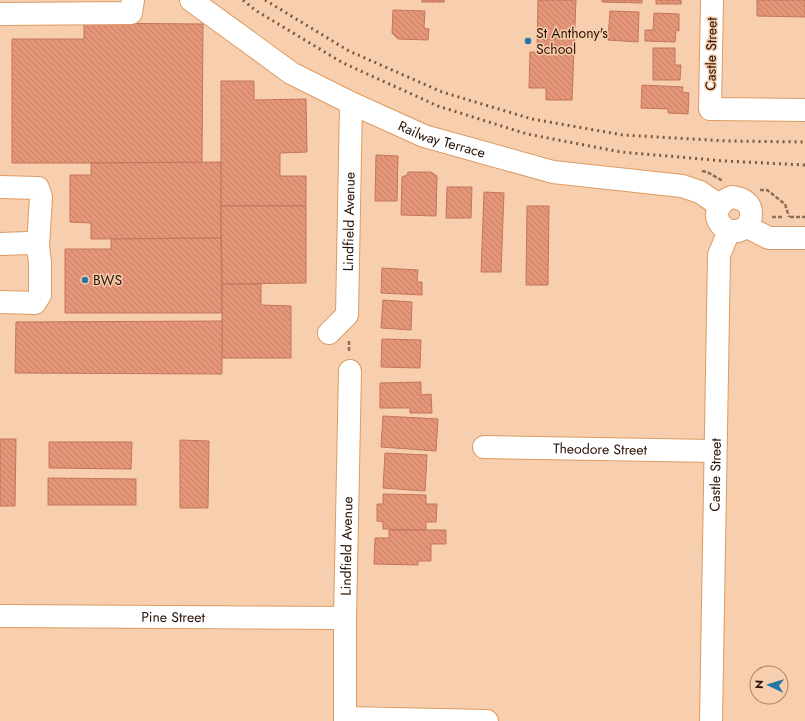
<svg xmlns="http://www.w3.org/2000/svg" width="805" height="721" viewBox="0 0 805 721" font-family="Jost,sans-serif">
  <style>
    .building { fill: url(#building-back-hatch); stroke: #c3765a }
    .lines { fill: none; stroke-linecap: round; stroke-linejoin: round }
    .minor-casing { stroke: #dc9b63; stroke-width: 24 }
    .path { stroke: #8f6e56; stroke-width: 2.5; stroke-dasharray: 4 2; stroke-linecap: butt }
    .minor { stroke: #fff; stroke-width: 22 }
    .rail { stroke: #795a43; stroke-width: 3; stroke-dasharray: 2 4; stroke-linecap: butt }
    .poi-dot { fill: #2677a8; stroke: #f8cfae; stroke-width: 1.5 }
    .labels { text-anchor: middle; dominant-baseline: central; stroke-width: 3; stroke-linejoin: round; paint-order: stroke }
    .poi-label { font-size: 14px; fill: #291000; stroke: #f8cfae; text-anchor: start }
    .street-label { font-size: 14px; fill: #291000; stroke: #f8cfae }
  </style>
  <defs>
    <pattern id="building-back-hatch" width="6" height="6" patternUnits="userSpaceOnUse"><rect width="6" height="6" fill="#e59578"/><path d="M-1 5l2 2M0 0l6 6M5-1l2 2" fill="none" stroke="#c47f66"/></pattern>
  </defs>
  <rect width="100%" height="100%" fill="#f8cfae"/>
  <!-- building -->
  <g class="building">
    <rect x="422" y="0" width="22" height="2"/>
    <polygon points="538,0 576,0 572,100 546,100 546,88 529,88 530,52 537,52"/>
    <polygon points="602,0 642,0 642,3 602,2"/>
    <rect x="656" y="0" width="25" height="4"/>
    <polygon points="757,0 805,0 805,17 757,16"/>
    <polygon points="393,10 425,11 424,28 429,29 428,40 398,39 392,33"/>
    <polygon points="610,11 639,12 638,42 608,40"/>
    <polygon points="654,13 679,14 679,31 676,30 675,42 645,41 645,30 653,30"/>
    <polygon points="84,23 203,24 202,163 12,163 12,39 84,39"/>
    <polygon points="653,48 675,48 675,65 681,65 680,80 653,80"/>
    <polygon points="221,81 254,81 254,100 306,99 307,152 280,153 280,176 306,176 306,206 221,206"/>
    <polygon points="642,85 683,87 682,92 689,93 688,114 668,113 668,109 641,108"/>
    <polygon points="376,155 398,156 397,201 375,201"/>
    <polygon points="221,162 221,238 91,239 91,223 70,222 70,175 91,175 91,163"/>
    <polygon points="408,172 431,172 437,176 436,216 401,215 402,177 407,175"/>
    <polygon points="447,187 472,187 471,218 446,218"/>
    <polygon points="484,192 504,193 501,272 481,272"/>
    <polygon points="221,206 306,206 306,283 222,284"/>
    <polygon points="527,206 549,206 548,285 526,285"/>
    <polygon points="221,238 222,313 65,313 65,249 111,249 111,239"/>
    <polygon points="382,268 418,270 417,282 422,282 422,295 381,293"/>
    <polygon points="222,284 261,284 261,305 291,306 291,358 222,358"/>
    <polygon points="383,300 412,302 411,330 381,328"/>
    <polygon points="222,321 222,374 15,373 16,322"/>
    <polygon points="382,339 421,340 420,368 381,367"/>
    <polygon points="421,382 421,395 431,394 432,413 410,413 410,408 380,408 380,383"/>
    <polygon points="383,416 438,419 436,451 381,447"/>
    <polygon points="0,439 16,439 15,506 0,506"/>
    <polygon points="180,440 209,441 208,508 180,508"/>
    <polygon points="49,442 132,442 131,469 49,468"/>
    <polygon points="385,453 427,455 425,491 383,488"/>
    <polygon points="48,478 136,479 136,505 48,505"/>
    <polygon points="383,494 426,495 426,504 437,504 436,522 426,522 426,530 383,529 383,522 377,521 377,504 383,504"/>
    <polygon points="389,530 446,530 446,544 431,544 431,561 418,561 418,565 374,564 375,538 389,538"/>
  </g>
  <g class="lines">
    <!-- minor casing -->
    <g class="minor-casing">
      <g id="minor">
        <path id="s1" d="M191,0L291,73L351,103L424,136L553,172L682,186L700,192L719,205"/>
        <polyline points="712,0 710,109 805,110"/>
        <polyline points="0,14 131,13 133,0"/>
        <polyline points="0,187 38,188 41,197 38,246"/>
        <path d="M732,197C742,198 752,203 751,215C751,219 749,223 747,227L738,231H729C726,229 723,227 721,225C712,213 720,201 732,197Z"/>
        <polyline points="747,227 769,238 805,238"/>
        <polyline points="0,244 28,243 38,246 40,263 40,295 35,303 0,302"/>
        <path id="s2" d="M329,333L347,315L351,103"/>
        <path id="s3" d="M484,447L715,451"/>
        <path id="s4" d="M0,616L345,618"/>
        <polyline points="345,718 487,721"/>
        <path id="s5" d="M345,721V618L350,371"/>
        <path id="s6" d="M711,721L719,255L729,231"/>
      </g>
    </g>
    <!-- path -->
    <g class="path">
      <polyline points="702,171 707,172 723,181"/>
      <polyline points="760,190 767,190 785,204 789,217"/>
      <polyline points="772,217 783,217"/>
      <polyline points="790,217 805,217"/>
      <polyline points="349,341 349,352"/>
    </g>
    <!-- minor -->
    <use href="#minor" class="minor"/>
    <!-- rail -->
    <g class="rail">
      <polyline points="243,0 255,10 343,63 438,106 527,134 621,152 725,161 805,165"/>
      <polyline points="265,0 349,51 442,92 532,119 623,135 727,141 805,142"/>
    </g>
  </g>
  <!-- markers -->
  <g class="poi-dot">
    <circle cx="528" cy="41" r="4"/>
    <circle cx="85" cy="280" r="4"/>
  </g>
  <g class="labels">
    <!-- poi labels -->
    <g class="poi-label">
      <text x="536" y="33">St Anthony's<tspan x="536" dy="16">School</tspan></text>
      <text x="93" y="280">BWS</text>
    </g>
    <!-- street labels -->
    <g class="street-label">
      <text transform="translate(711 54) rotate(-89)">Castle Street</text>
      <text stroke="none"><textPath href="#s1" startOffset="289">Railway Terrace</textPath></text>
      <text stroke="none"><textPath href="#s2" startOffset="119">Lindfield Avenue</textPath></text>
      <text stroke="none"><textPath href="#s3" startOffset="116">Theodore Street</textPath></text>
      <text stroke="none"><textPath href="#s6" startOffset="246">Castle Street</textPath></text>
      <text stroke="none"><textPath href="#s5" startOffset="175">Lindfield Avenue</textPath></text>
      <text stroke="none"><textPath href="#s4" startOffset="173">Pine Street</textPath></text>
    </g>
  </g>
  <!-- north arrow -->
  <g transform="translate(769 685) rotate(274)"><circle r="19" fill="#f8cfae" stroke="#a58368"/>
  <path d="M0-3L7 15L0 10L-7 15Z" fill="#2677a8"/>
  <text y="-6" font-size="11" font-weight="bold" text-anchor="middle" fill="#291000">N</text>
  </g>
</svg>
